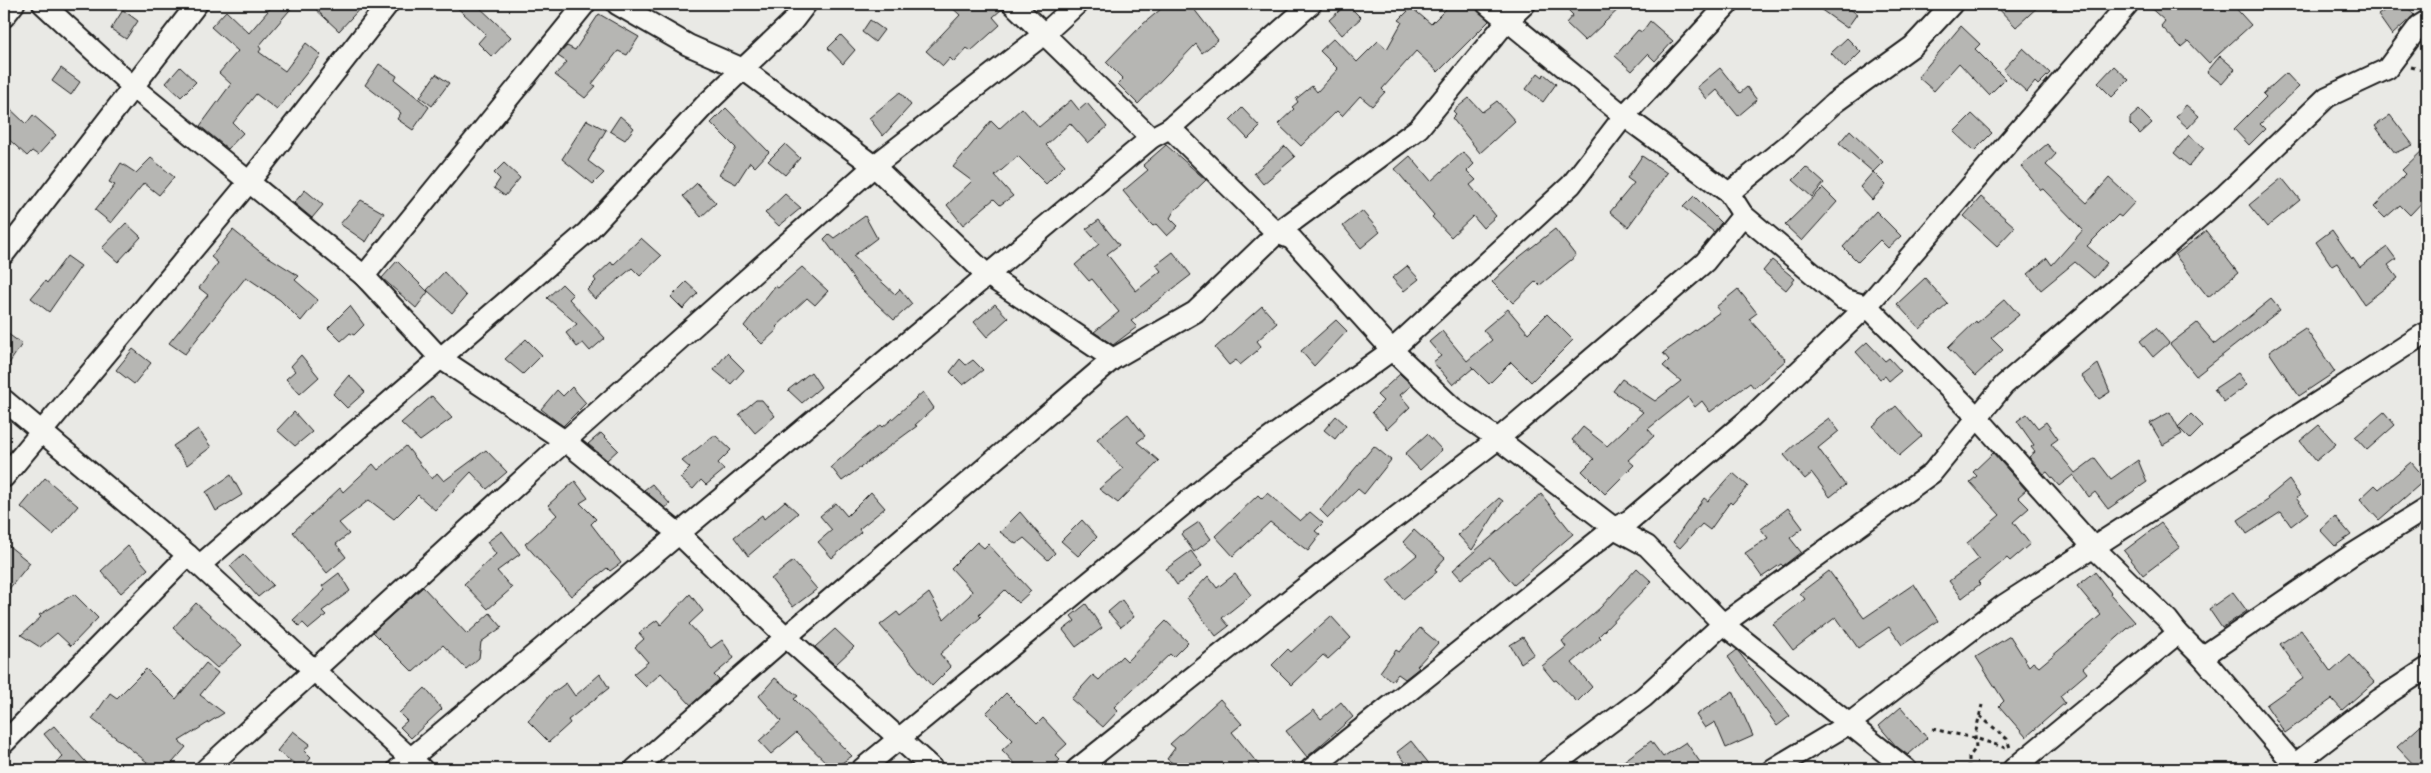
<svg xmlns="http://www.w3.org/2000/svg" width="2431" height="773" viewBox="0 0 2431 773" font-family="'Comic Neue',sans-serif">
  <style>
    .building { fill: #b6b6b3; stroke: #1c1c1c }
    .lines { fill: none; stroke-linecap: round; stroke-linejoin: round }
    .minor-casing { stroke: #1c1c1c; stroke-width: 24 }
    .path { stroke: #1c1c1c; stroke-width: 3; stroke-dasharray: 4 4; stroke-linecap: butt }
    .minor { stroke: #f6f6f2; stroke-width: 20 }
  </style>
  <rect width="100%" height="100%" fill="#e9e9e5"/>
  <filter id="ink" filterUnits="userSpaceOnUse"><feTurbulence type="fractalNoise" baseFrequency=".02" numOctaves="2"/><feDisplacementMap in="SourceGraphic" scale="10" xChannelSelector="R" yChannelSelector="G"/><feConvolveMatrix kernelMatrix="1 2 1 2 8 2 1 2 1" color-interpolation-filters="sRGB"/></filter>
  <g filter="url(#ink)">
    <!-- building -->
    <g class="building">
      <polygon points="274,4 295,4 259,46 261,49 259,52 285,71 306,43 321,55 277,110 256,94 233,123 243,133 228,149 200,126 231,84 219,73 238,51 211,27 226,11 249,33"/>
      <polygon points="310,4 364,4 339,31"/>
      <polygon points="453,4 476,4 511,37 492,57 478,43 486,34"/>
      <polygon points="948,4 1001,4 1002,9 993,17 1000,25 971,51 967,48 954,62 950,58 943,66 926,51 960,15"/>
      <polygon points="1167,4 1190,4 1218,40 1202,53 1196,44 1138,104 1118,84 1123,79 1106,62 1143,24"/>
      <polygon points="1347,4 1361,18 1342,35 1329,20"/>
      <polygon points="1451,4 1473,4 1489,21 1438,72 1416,51 1382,89 1385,92 1372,106 1360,96 1342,116 1337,111 1301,146 1278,124 1294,109 1292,107 1298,102 1296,99 1312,86 1317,92 1338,69 1320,51 1334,38 1357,62 1378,41 1387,49 1402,22 1399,20 1409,10 1412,8 1431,24"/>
      <polygon points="1562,4 1624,4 1585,41 1566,23 1573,15"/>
      <polygon points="1813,4 1843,4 1857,14 1847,28"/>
      <polygon points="1994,4 2041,4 2016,27"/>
      <polygon points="2146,4 2232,4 2251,25 2209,63 2188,41 2181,47 2161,26 2165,21"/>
      <polygon points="2394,4 2405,4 2414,15 2392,35 2378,15"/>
      <polygon points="123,10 138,21 126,39 111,29"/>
      <polygon points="599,14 639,37 627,55 618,51 592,84 596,86 585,98 555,75 567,62 558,56 567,46 575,50"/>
      <polygon points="870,20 884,30 875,42 862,32"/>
      <polygon points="1650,21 1673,41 1655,61 1648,54 1632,71 1615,56 1638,30 1642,32"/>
      <polygon points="1961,26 1980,44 1975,49 2005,79 1989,95 1959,63 1934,91 1918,77"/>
      <polygon points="841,35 855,50 843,64 828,48"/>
      <polygon points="1847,38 1861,52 1845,68 1831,53"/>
      <polygon points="2023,48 2050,73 2038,85 2035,82 2027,92 2003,70"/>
      <polygon points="2220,56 2235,69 2222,84 2207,72"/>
      <polygon points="379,64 397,76 395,80 429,107 413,130 397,119 401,113 365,85"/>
      <polygon points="2114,66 2129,80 2112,97 2098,83"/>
      <polygon points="180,67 196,82 181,97 166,83"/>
      <polygon points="61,68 80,82 71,95 52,81"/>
      <polygon points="1720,68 1740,93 1747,87 1757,100 1738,116 1717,90 1707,99 1697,87"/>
      <polygon points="1538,73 1543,77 1544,74 1556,84 1543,102 1526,89"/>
      <polygon points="2286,73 2299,87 2260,124 2265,129 2249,145 2234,129 2266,97 2263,94"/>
      <polygon points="436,74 449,83 432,106 420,97"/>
      <polygon points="900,92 911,105 883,136 869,118"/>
      <polygon points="1469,98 1482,112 1497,101 1515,121 1480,153 1452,118 1456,114 1453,111"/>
      <polygon points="1071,100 1079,110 1087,103 1107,127 1088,143 1070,123 1046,145 1065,165 1046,184 1018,156 995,176 1013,196 1000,205 994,199 963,225 947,205 972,181 953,167 991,121 999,129 1022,108 1039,127"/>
      <polygon points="4,103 26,124 33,115 56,135 38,155 32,151 27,156 4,135"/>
      <polygon points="2186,105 2199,116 2188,128 2176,117"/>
      <polygon points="726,108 769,152 755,167 750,162 736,184 719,175 736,148 711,123"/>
      <polygon points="1242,108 1260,127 1248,139 1230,120"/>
      <polygon points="2139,110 2152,123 2140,134 2130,124 2130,118"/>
      <polygon points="1972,114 1992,133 1974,151 1954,132"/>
      <polygon points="2390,115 2413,145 2395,153 2375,126"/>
      <polygon points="620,116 634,128 625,140 610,131"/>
      <polygon points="587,120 606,130 588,161 604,173 593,184 562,159"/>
      <polygon points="1850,130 1883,162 1873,172 1839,143"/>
      <polygon points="2189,135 2204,148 2189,166 2174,153"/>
      <polygon points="785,144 800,158 785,175 768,161"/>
      <polygon points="2047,144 2056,154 2046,165 2087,203 2109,178 2135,202 2121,217 2118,215 2087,246 2107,263 2094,278 2075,262 2041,290 2028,274 2047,258 2052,265 2083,230 2043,189 2041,190 2021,166"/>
      <polygon points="1166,145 1206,180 1174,211 1170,218 1178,226 1167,236 1156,224 1153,226 1148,221 1123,191 1148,170 1143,165"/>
      <polygon points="1285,146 1295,157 1263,184 1254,173"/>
      <polygon points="2427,146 2427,197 2410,215 2400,205 2385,218 2374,207 2406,174 2402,170"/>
      <polygon points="1463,152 1474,164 1467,171 1476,180 1470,185 1496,216 1483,228 1473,216 1451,237 1432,217 1434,215 1395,169 1410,156 1431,181"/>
      <polygon points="1642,156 1667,173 1628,227 1610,212 1634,183 1627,178"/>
      <polygon points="151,158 174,177 159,195 144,183 111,223 95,210 115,185 109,182 121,163 136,173"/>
      <polygon points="504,163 520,178 505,196 494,188 500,179 494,173"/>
      <polygon points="1806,167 1824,183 1812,197 1793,180"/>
      <polygon points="1873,172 1886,185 1872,200 1860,187"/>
      <polygon points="2282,178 2300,200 2267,227 2249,205"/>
      <polygon points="697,183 716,203 701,217 683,196"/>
      <polygon points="1823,188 1837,202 1802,241 1785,225"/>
      <polygon points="305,190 323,205 312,218 294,203"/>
      <polygon points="785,194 801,208 779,226 765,213"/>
      <polygon points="1694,196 1721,223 1714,232 1683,207"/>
      <polygon points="1981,197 2015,227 1997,246 1964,216"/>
      <polygon points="361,200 384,213 366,242 340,224"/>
      <polygon points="1362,211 1380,232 1361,248 1343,226"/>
      <polygon points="1876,211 1901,236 1888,248 1880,240 1858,262 1843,247"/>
      <polygon points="865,216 877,238 853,256 895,294 900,289 912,304 894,320 861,289 824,239 829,234 834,238"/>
      <polygon points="1099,220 1119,245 1107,254 1136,291 1161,271 1156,265 1173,252 1191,275 1131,321 1137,327 1113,345 1094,332 1119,312 1092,279 1089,281 1075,265 1099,244 1086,229"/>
      <polygon points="126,223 141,237 118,262 102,248"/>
      <polygon points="1555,229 1576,256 1540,285 1536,281 1513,303 1492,282 1513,262"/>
      <polygon points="233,230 259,251 299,276 295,280 318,300 301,321 280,300 246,277 185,354 169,343 208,295 199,288 218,263 211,257"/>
      <polygon points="2332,230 2352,259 2353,257 2360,267 2387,247 2396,259 2388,265 2398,278 2364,304 2337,263 2332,266 2316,242"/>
      <polygon points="2206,231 2238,273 2208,297 2175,255"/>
      <polygon points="641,238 661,256 640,276 632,268 595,299 587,290 596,281 594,278 611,262 613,265"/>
      <polygon points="67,256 81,266 49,312 31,298 45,281 47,283"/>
      <polygon points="1772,260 1795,279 1786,290 1763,271"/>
      <polygon points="397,261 428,292 416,308 382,278"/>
      <polygon points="1407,266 1419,279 1404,291 1392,278"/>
      <polygon points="802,267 828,291 815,305 807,298 776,327 778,329 762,344 744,326 775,286 778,288"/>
      <polygon points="444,272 466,296 452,313 427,290"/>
      <polygon points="1925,278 1948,304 1920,329 1897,304"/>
      <polygon points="686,282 698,293 683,309 671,297"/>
      <polygon points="562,284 573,295 569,299 605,338 590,351 583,343 577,347 566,333 577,324 547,298"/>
      <polygon points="1738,289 1757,313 1749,319 1786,360 1754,388 1750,383 1710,412 1702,401 1695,407 1688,397 1648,429 1654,436 1628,460 1634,465 1605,494 1582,471 1594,459 1572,440 1583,427 1607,446 1643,412 1613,391 1622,379 1655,401 1681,381 1663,366 1669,360 1663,353 1720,312 1716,307"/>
      <polygon points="2005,299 2019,315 1991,338 2003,350 1975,376 1948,348 1976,321 1977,323"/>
      <polygon points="2271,299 2280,310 2196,376 2170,344 2197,323 2215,344"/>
      <polygon points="995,304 1008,318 987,337 974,322"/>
      <polygon points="350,306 364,325 354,335 350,333 341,341 328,328"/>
      <polygon points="1262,306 1277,323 1257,341 1261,346 1257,351 1240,365 1236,360 1229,365 1215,348"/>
      <polygon points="1508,309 1528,333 1547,314 1573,340 1531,382 1511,362 1489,384 1471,366 1473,368 1453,385 1433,362 1441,356 1429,342 1442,331 1467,361 1492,340 1483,330"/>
      <polygon points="1336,320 1347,331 1314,366 1301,351"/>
      <polygon points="2156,328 2169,343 2153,357 2140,341"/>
      <polygon points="2305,328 2335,372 2299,396 2269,352"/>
      <polygon points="4,331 22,344 4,371"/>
      <polygon points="526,339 542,355 523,374 505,359"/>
      <polygon points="1867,342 1885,361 1889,358 1901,371 1889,381 1885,376 1880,379 1856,352"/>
      <polygon points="133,349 151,363 134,384 116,370"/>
      <polygon points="727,353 744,370 731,384 714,370"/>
      <polygon points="301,355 319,377 300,394 286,379 295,371 291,366"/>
      <polygon points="960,359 966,365 973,360 983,370 963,385 950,372"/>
      <polygon points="2098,364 2110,392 2099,399 2082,376"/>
      <polygon points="811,372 821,387 802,403 788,390"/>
      <polygon points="2238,373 2247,385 2224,402 2214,389"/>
      <polygon points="1400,374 1412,385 1400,395 1410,407 1387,429 1372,412 1383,401 1377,395"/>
      <polygon points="349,375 365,392 347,408 333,394"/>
      <polygon points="572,387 586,403 563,426 541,409 557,390 563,396"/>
      <polygon points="923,392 934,408 915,425 917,426 842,481 831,467 863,439 881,425 883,427"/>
      <polygon points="432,396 452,418 420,441 401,423"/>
      <polygon points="756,400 762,400 775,416 755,433 739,414"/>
      <polygon points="1896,406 1922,436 1899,456 1873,426"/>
      <polygon points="294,412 312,432 295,446 277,430"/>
      <polygon points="2170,412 2182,434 2163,445 2150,423"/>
      <polygon points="2384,412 2395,425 2367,450 2355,437"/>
      <polygon points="1128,414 1145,436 1137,442 1159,461 1118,503 1099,489 1123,469 1097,439"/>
      <polygon points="2027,414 2038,428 2046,422 2058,439 2051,444 2075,473 2095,458 2111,479 2138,460 2147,482 2108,509 2095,492 2089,497 2073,475 2059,486 2047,472 2044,474 2029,457 2035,452 2031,447 2034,445 2017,421"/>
      <polygon points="2191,414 2203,426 2190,439 2178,427"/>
      <polygon points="1336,416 1346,425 1335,439 1324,430"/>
      <polygon points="1829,418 1839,431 1818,448 1845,485 1830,497 1812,473 1805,479 1784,455 1802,438"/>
      <polygon points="2319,425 2336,444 2316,461 2300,441"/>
      <polygon points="198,429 211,447 187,465 173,446"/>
      <polygon points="601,433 618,450 607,460 588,444"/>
      <polygon points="1427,434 1442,450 1420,470 1405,454"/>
      <polygon points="713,436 716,436 731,450 718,463 724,470 706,485 701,480 693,489 680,478 690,468 682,461"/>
      <polygon points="406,446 432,479 437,473 444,481 486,450 507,472 487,489 471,472 435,510 418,495 394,519 369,500 339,523 349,534 336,544 346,557 327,573 293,532 340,488 343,492 373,464 378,470"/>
      <polygon points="1374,446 1391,460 1364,494 1358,489 1328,518 1320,510"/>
      <polygon points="1993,453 2026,490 2018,497 2029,508 2013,522 2030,544 2010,561 2007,558 1978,582 1980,584 1962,598 1949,581 1979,559 1967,543 2000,515 1970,482 1977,476 1973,472"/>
      <polygon points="2411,462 2426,479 2379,520 2360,499 2375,485 2379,489"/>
      <polygon points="1733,473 1748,486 1732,504 1730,502 1710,530 1702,524 1680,548 1673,542 1704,498 1708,501"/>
      <polygon points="231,475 242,495 216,511 206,492"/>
      <polygon points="45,478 78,506 53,535 21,507"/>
      <polygon points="2289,480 2300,496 2296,498 2308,513 2291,526 2281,512 2247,534 2238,520 2268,500 2267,498"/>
      <polygon points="575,481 588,498 580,503 596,519 591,524 621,563 610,571 607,568 571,596 525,544 557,515 548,505"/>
      <polygon points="652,484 670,504 665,508 644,490"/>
      <polygon points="871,492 885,508 859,529 861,532 832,558 818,542 832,530 820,516 836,503 847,516"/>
      <polygon points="1267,493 1300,521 1310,512 1323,523 1315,531 1320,535 1308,551 1270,522 1233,556 1215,536 1258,495 1262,499"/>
      <polygon points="1541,494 1573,534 1514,585 1490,557 1461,579 1453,570"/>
      <polygon points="1499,498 1503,501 1472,550 1458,535"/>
      <polygon points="785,501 798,513 748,556 734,537 762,515 764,519"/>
      <polygon points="1788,508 1803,528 1790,538 1801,552 1783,566 1781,564 1762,577 1745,553 1768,538 1761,529"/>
      <polygon points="1020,512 1055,553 1048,560 1024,538 1016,544 1000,532"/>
      <polygon points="2335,516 2351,535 2335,546 2320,530"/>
      <polygon points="1082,520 1097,537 1078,556 1061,541"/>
      <polygon points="1199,522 1211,539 1194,552 1181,534"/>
      <polygon points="2161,523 2180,547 2143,575 2124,551"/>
      <polygon points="1414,530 1445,558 1435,569 1437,572 1403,599 1387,580 1417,555 1403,542"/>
      <polygon points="502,531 520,554 497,571 512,588 488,609 464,584 496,554 487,542"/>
      <polygon points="4,542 30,563 4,595"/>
      <polygon points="977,542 984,548 988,544 1031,591 1018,603 1005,590 979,615 981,617 940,654 951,667 932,686 880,625 897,612 900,616 929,593 944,619 970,595 972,591 951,568"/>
      <polygon points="128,546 148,569 121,593 101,571"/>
      <polygon points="1191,551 1202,566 1177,585 1166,569"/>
      <polygon points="243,554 273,585 258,597 230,566"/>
      <polygon points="793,561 817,589 793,607 771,579"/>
      <polygon points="1637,568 1652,582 1599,636 1601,638 1572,663 1592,687 1577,702 1556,680 1554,681 1542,666 1566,647 1562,641 1600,608"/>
      <polygon points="1829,571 1864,618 1914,584 1938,621 1902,645 1889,627 1858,648 1836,617 1793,650 1773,624 1805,599 1800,593"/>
      <polygon points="2095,572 2111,593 2110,594 2135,622 2083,668 2087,673 2060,696 2065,703 2026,737 1999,706 2004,701 1976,657 2010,636 2029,666 2033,662 2039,667 2101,615 2077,586"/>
      <polygon points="339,573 350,591 322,611 326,615 309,629 303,623 299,626 293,620 325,590 322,586"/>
      <polygon points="1235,574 1251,595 1222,618 1229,626 1216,636 1187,598 1208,576 1217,588"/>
      <polygon points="423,587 467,634 490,613 502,627 481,642 479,658 466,669 443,645 413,672 373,632"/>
      <polygon points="2233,592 2247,611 2222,628 2209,609"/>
      <polygon points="74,594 98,618 71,646 57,633 40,647 21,635 41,617 39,615"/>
      <polygon points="690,594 703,611 689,624 711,648 722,640 734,658 714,675 719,680 691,705 661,673 646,687 633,674 648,662 635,647 644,639 639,633 657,620 661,625"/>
      <polygon points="1122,600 1134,617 1121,627 1108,612"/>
      <polygon points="196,603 242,645 217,668 173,628"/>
      <polygon points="1086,604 1102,628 1076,647 1063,630 1075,621 1071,616"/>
      <polygon points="1331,616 1351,638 1328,659 1323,655 1292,685 1272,665 1288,649 1291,652"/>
      <polygon points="1166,621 1188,642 1173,657 1170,654 1114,707 1118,711 1103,727 1071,699 1093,675 1099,680 1122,656 1127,661"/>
      <polygon points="1420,628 1438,643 1417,666 1419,668 1405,679 1398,674 1392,681 1380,672 1396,650 1399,652"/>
      <polygon points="835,629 854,647 835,665 815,647"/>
      <polygon points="2301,630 2331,672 2350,655 2374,682 2342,710 2332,699 2285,733 2266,705 2304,678 2280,644"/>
      <polygon points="1523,637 1534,654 1521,663 1510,645"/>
      <polygon points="1737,650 1790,716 1777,726 1728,657"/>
      <polygon points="206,663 218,673 200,695 224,713 179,741 186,747 167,769 156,769 92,719 110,693 117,698 146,669 176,699"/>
      <polygon points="600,674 609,688 568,720 570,723 549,742 528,721 550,695 566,683 575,696"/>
      <polygon points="775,678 798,696 794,699 852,756 833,769 796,733 771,754 759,741 781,721 759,696"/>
      <polygon points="425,688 442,709 411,738 400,727 407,721 399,713"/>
      <polygon points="1733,691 1753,736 1726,748 1715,722 1705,728 1696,715"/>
      <polygon points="1006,693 1037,724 1043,718 1067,744 1055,755 1060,760 1050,769 1020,769 1002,750 1013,740 986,713"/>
      <polygon points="1220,699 1242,724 1232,732 1262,769 1181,769 1167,759 1175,748 1170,744"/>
      <polygon points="1341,702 1353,717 1307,757 1286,731 1314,710 1321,719"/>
      <polygon points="1901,707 1927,738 1908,755 1896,746 1879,726"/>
      <polygon points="2427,720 2427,757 2416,767 2397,747"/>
      <polygon points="54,726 92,769 50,769 63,757 44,734"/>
      <polygon points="293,731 310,744 304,751 311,758 302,769 277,751"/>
      <polygon points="1411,741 1427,761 1432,769 1411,769 1397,752"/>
      <polygon points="1651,741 1663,757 1686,742 1700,762 1689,769 1613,769"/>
    </g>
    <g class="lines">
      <!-- minor casing -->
      <g class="minor-casing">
        <g id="minor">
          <polyline points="43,4 133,87 364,276 440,358 565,441 680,535 786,637 933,769"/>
          <polyline points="617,4 688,45 743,69 874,166 986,274 1113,359 786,637 635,769"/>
          <polyline points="1013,4 1151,138"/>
          <polyline points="1487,4 1624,116 1729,193 1743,215 1843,299 1867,306 1978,418 2094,548 2168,620 2178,633"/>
          <polyline points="4,17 14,4"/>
          <polyline points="1170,128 1277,233 1292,239 1392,350 1452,407 1498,439 1614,528 1647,546 1723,624 1906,769"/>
          <polyline points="1729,193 1789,144 1834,103 1913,46 1952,4"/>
          <polyline points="4,254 197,4"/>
          <polyline points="364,276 585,4"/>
          <polyline points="1113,359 1195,312 1277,233 1419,128 1507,21 1525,4"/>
          <polyline points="4,400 188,555 422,769"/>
          <polyline points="4,477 249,182 388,4"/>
          <polyline points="200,565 587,232 704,106 793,21 806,4"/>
          <polyline points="2202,657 2353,554 2427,508"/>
          <polyline points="4,743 188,555"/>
          <polyline points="2294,765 2380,699 2427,668"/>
          <polyline points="206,769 565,441 874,166 1043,35 1077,4"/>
          <polyline points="398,769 1151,138 1170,128 1311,4"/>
          <polyline points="862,769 1227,469 1392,350 1571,185 1624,116 1728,4"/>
          <polyline points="1077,769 1332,566 1498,439 1705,262 1743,215"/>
          <polyline points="1311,769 1614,528 1630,520 1751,417 1867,306 2128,4"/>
          <polyline points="1548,769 1644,697 1723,624 1932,473 2004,385 2226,194 2327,97 2387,69 2419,26 2427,21"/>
          <polyline points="1773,769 1850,723 2004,605 2427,332"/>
          <polyline points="2013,769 2178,633 2202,657 2298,769"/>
        </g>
      </g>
      <!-- path -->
      <g class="path">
        <polyline points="2411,67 2427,71"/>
        <polyline points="1980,716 2007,739 2010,748"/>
        <polyline points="1932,729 1975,738 2009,749"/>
        <polyline points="1969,769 1969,757 1976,748 1975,735 1982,705"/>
      </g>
      <!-- minor -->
      <use href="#minor" class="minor"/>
    </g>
  </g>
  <!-- margin -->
  <rect width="2431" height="773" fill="none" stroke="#f6f6f2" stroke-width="20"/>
  <rect x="10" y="10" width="2411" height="753" fill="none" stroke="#1c1c1c" stroke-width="2" filter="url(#ink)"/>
</svg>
